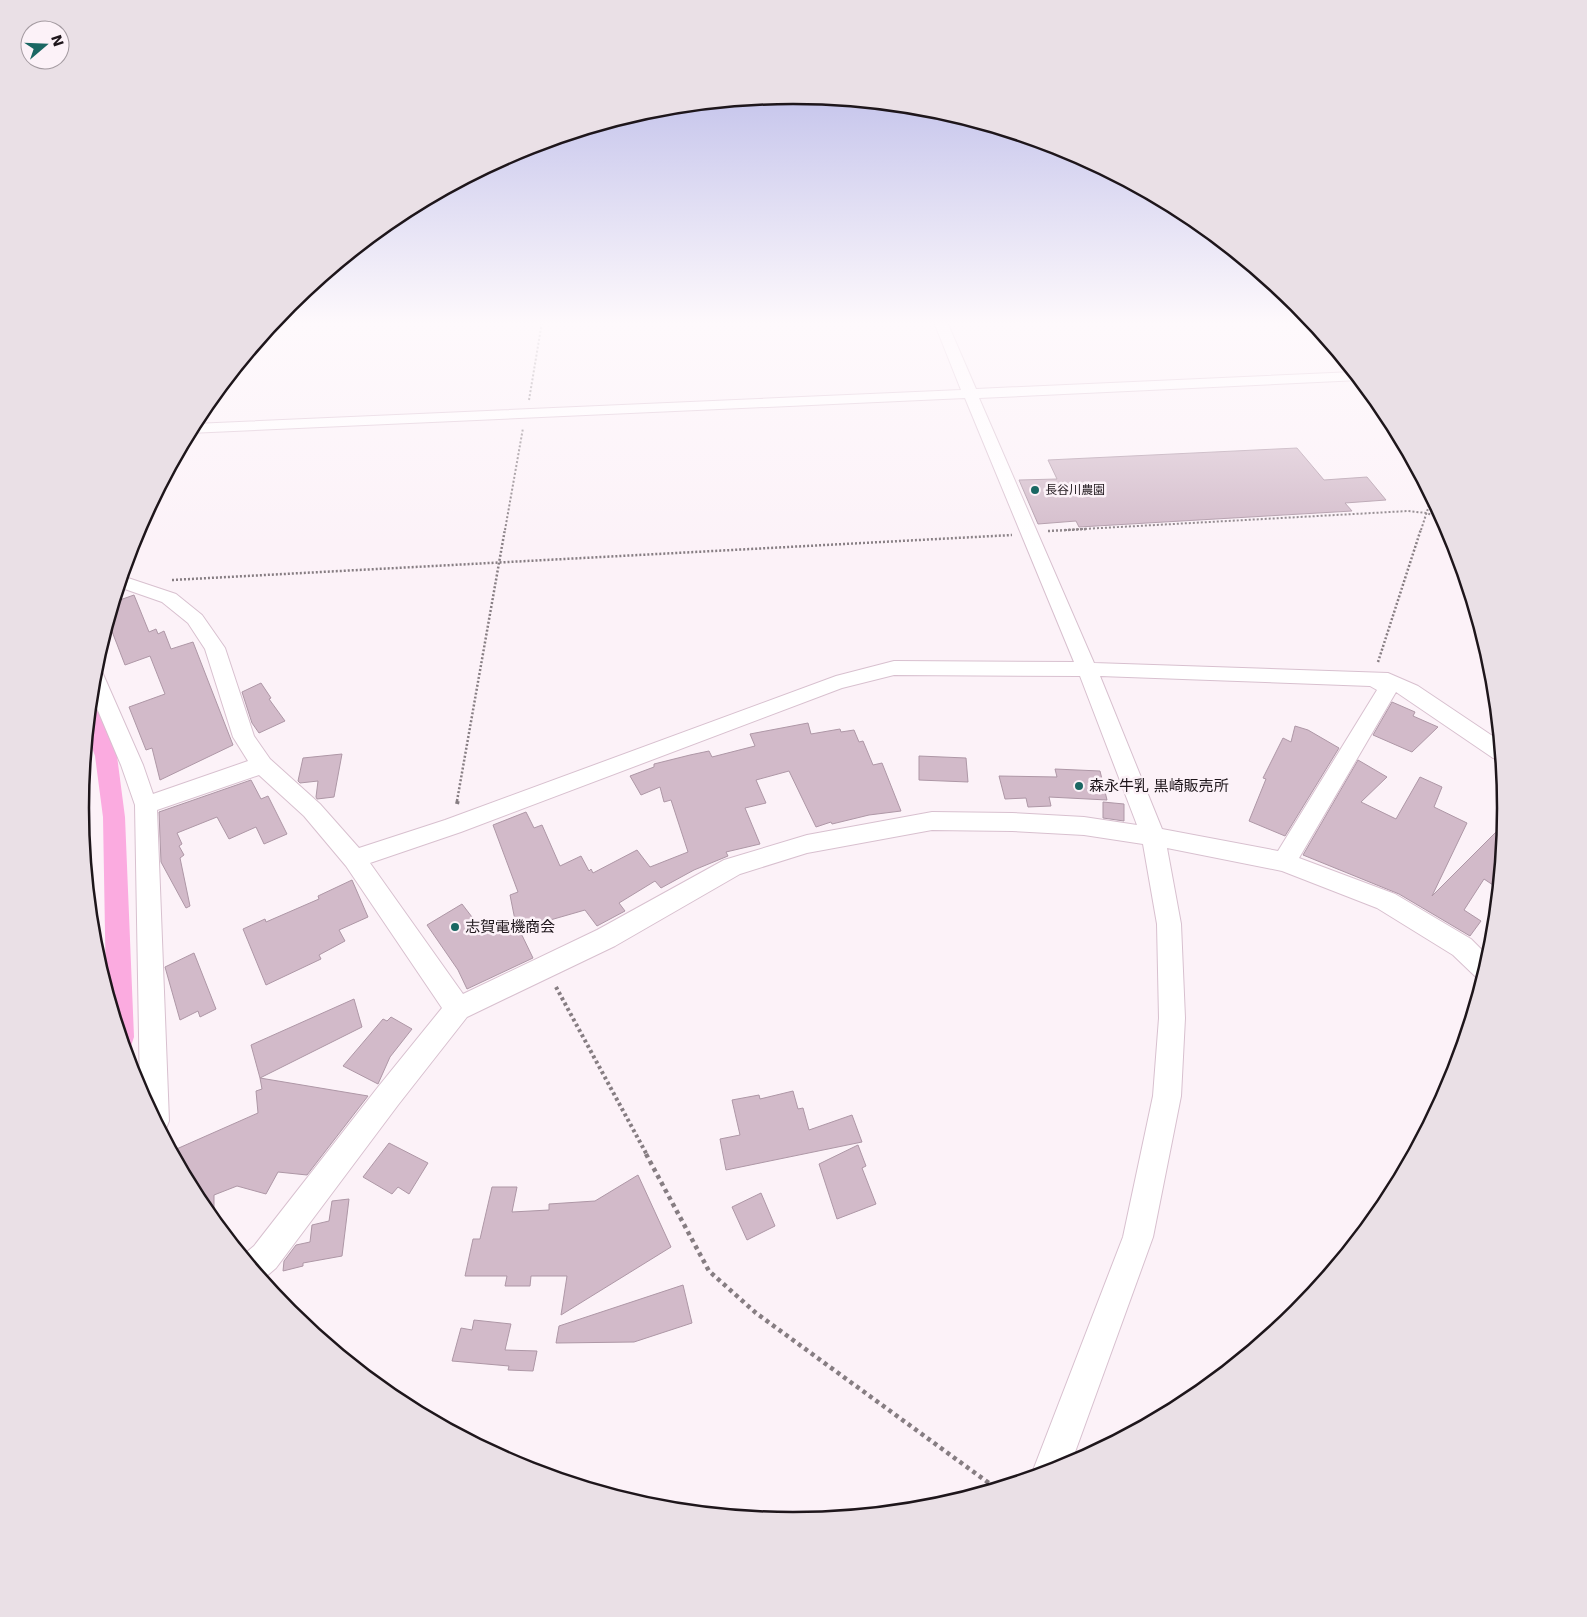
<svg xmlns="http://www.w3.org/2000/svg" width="1587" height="1617" viewBox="0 0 1587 1617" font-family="'DejaVu Sans','Noto Sans JP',sans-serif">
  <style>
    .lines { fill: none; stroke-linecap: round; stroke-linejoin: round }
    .canal { fill: #fbabe0; fill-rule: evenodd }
    .building { fill: #d2bac9; stroke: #ae97a6 }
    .minor-casing { stroke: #d8c0cf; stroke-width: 2 }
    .path-far3 { stroke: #867d82; stroke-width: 2; stroke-dasharray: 2 2; stroke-linecap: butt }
    .path-far2 { stroke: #867d82; stroke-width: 2.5; stroke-dasharray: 2 2; stroke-linecap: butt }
    .path-far1 { stroke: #867d82; stroke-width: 4; stroke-dasharray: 3 3; stroke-linecap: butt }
    .path { stroke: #867d82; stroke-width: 4.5; stroke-dasharray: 4 4; stroke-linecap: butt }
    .minor { fill: #fff; fill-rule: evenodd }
    .poi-dot { fill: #1a6763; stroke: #fcf2f8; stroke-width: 2 }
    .labels { text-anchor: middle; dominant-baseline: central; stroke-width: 5; stroke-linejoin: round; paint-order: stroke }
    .far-poi-label { font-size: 12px; fill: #1e161b; stroke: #fcf2f8; text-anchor: start }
    .poi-label { font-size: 15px; fill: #1e161b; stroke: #fcf2f8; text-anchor: start }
    .rim { fill: none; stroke: #1e161b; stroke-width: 2.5 }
  </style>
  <rect width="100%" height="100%" fill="#fcf2f8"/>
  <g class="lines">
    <!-- canal -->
    <polygon class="canal" points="90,703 97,705 100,710 117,756 125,817 134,1037 131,1046 124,1048 106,990 103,817 95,756 87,733"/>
  </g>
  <!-- building -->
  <g class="building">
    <polygon points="1297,448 1324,480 1367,477 1386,500 1345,503 1352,511 1079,527 1076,521 1038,524 1019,480 1057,479 1048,460"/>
    <polygon points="134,595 149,632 156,629 158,634 164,631 171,649 193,642 233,745 160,780 152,748 146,750 129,707 165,694 150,656 125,665 108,621 114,602"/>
    <polygon points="261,683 271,698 269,699 285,721 259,733 252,723 242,692"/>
    <polygon points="1392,702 1415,712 1413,716 1438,727 1412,752 1373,735"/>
    <polygon points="808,723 811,734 840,729 841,732 854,730 859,742 863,741 873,765 882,763 901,811 869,815 832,824 831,822 816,827 789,771 756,780 766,803 745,808 760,844 726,852 728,856 694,870 661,888 655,881 619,903 625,911 597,926 585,910 519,929 533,958 467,989 458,970 427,925 462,904 485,934 516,925 510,895 518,892 493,825 526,812 534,828 542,825 560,866 581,856 589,871 591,869 593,873 637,850 650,867 688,852 671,800 664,802 660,787 641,795 630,776 654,767 654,764 690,755 709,751 712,757 755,746 750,734"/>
    <polygon points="1295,726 1308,730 1339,748 1285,836 1249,821 1266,779 1263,778 1283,738 1291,742"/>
    <polygon points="342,754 334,797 317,799 316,797 318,781 300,783 298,781 303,758"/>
    <polygon points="919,756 966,758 968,782 919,780"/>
    <polygon points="1358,760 1387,777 1361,802 1396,819 1420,777 1442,787 1434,807 1467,823 1432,896 1506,822 1499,889 1484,879 1464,910 1481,921 1470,936 1399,894 1303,855"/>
    <polygon points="1055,769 1100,771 1107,800 1049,797 1051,806 1028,807 1026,798 1005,799 999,776 1057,777"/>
    <polygon points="251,780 261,799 268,796 287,834 264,844 256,827 229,839 217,817 177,833 182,844 179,846 184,855 180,858 190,906 186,908 161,862 159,812"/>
    <polygon points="1103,802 1124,804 1124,821 1103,818"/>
    <polygon points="352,880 368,917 339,930 345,941 319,955 321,959 266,985 243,929 265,919 266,922 319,899 318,896"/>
    <polygon points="194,953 216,1009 200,1017 198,1011 180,1020 165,967"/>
    <polygon points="354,999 362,1027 260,1078 251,1045"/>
    <polygon points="391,1017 412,1029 390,1057 378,1084 343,1066 383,1019 387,1021"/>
    <polygon points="260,1078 368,1096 307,1175 278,1172 266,1194 237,1186 214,1195 214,1221 200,1205 172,1151 258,1113 256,1091 262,1089"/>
    <polygon points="793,1091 798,1109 803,1108 809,1130 852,1115 862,1142 726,1170 720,1139 740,1135 732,1100 759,1095 760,1099"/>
    <polygon points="389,1143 428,1163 409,1194 398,1187 392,1194 363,1177"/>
    <polygon points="858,1145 866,1166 862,1168 876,1204 837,1219 819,1164"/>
    <polygon points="638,1175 671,1247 561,1315 567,1276 531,1276 530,1286 505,1286 507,1276 465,1276 473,1239 480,1239 492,1187 517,1187 512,1212 549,1210 549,1204 595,1201"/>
    <polygon points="761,1193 775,1226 747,1240 732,1207"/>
    <polygon points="349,1199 342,1256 303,1263 303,1266 283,1271 284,1261 296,1245 310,1242 312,1225 329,1221 332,1201"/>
    <polygon points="683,1285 692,1323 634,1342 556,1343 559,1326"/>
    <polygon points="474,1320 511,1324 505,1350 537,1351 533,1371 508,1370 509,1366 452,1361 461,1328 472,1330"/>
  </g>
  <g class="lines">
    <!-- minor casing -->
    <g class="minor-casing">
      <path id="minor" d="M934,322H947L976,389L1354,372L1360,380L979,398L1094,663L1388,673L1418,686L1500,741L1501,760L1493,758L1396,692L1299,858L1395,894L1471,939L1490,958L1483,980L1477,978L1453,955L1377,908L1282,871L1167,848L1181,924L1185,1018L1181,1096L1153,1237L1070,1466L1034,1478L1032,1473L1123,1237L1153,1096L1159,1018L1157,924L1143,844L1084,835L1012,831L932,830L807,853L740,874L615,946L467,1017L398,1105L276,1268L262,1280L242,1256L254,1246L378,1087L442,1008L346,866L304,816L259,775L157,810L169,1121L165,1131L161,1132L140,1092L135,805L121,765L91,694L94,668L100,669L103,674L143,765L153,794L248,761L233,737L205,649L188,623L162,602L119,587L122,576L176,594L202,615L225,648L254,736L270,759L320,804L359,848L445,820L836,676L894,661L1074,662L965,398L189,433L194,424L961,390ZM894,675L1080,676L1137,825L1084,817L1012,813L932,812L807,835L724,860L597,930L463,994L370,863L461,832L842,688ZM1100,676L1370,686L1377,690L1278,851L1162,829Z"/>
    </g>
    <!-- path-far3 -->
    <g class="path-far3">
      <polyline points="529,400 542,322"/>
      <polyline points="505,530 523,428"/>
      <polyline points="1065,530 1408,511 1426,513 1443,518"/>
      <polyline points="1421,530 1432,496"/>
    </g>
    <!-- path-far2 -->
    <g class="path-far2">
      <polyline points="1048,531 1087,529"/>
      <polyline points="172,580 1012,535"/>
      <polyline points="1378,662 1421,529"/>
      <polyline points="457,801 505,529"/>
    </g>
    <!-- path-far1 -->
    <g class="path-far1">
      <polyline points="457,804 458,800"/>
      <polyline points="556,987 647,1155"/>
    </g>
    <!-- path -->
    <polyline class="path" points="646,1154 709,1271 756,1313 997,1489"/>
    <!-- minor -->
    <use href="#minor" class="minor"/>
  </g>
  <!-- sky -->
  <linearGradient id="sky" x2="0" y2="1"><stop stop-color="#afb0e5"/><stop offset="0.59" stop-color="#fef9fc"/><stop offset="1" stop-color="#fef9fc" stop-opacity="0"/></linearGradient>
  <rect width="1587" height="548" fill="url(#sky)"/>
  <!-- markers -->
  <g class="poi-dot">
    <circle cx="1035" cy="490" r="5"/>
    <circle cx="1079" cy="786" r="5"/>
    <circle cx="455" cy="927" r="5"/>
  </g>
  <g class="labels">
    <!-- far-poi labels -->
    <g class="far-poi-label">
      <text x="1045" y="490">長谷川農園</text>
    </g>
    <!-- poi labels -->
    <g class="poi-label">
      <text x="1089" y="786">森永牛乳 黒崎販売所</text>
      <text x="465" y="927">志賀電機商会</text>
    </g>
  </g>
  <!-- crop -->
  <path d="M0 0H1587V1617H0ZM89 808a704 704 0 1 1 1408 0a704 704 0 1 1-1408 0Z" fill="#eae0e6" fill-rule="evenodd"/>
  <path class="rim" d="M89 808a704 704 0 1 1 1408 0a704 704 0 1 1-1408 0Z"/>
  <!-- north arrow -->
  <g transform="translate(45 45) rotate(71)"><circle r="24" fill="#fcf2f8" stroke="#a39aa0"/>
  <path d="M0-4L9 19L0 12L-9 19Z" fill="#1a6763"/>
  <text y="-8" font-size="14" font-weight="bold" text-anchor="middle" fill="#1e161b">N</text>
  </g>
</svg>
